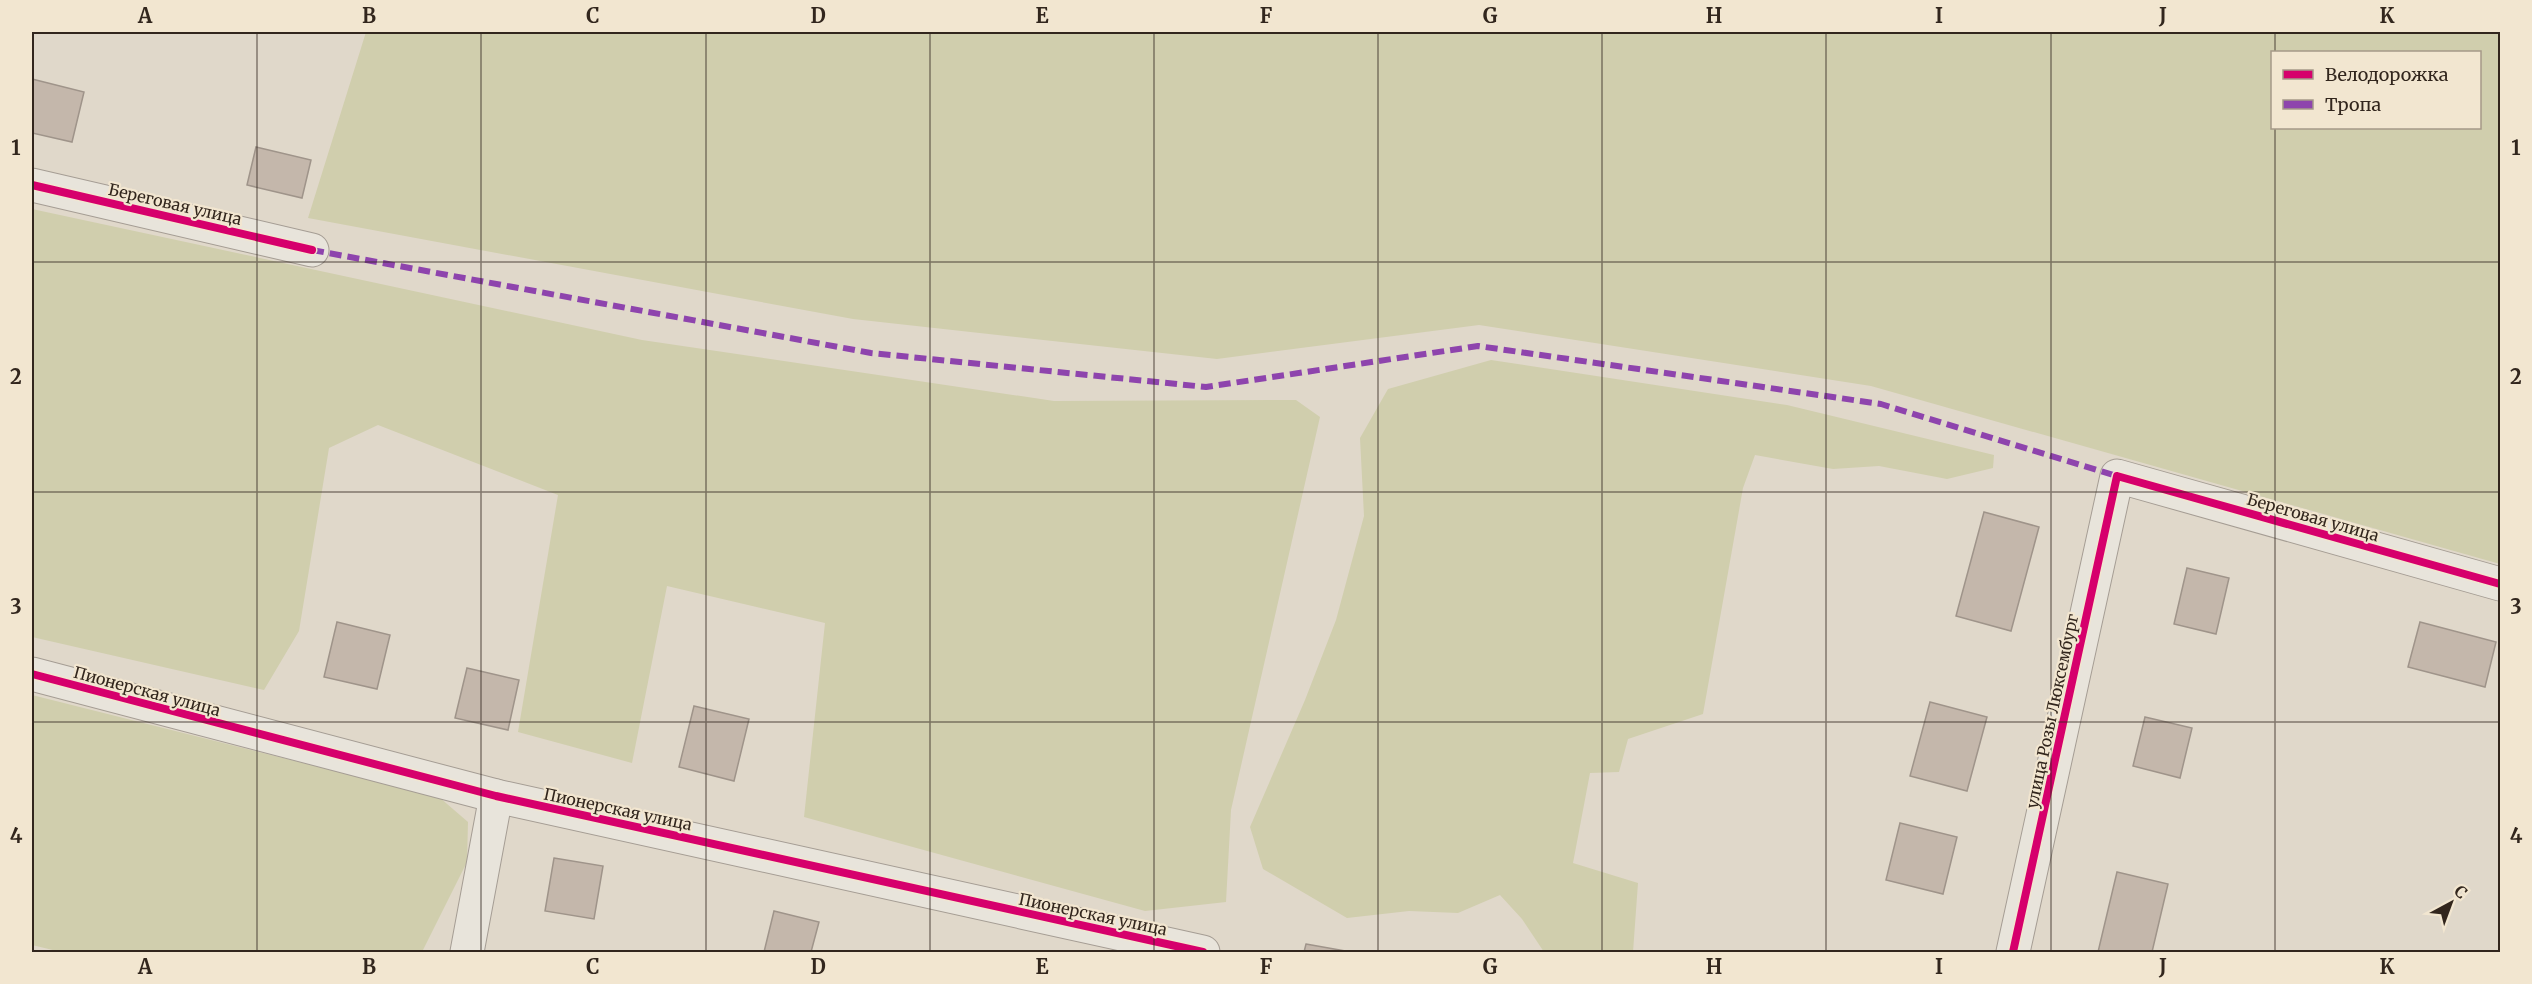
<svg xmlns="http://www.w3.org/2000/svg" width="2532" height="984" viewBox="0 0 2532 984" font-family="Merriweather,serif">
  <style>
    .green { fill: #d0cead; fill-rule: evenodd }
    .building { fill: #c4b7ab; stroke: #9f948a; stroke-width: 1.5 }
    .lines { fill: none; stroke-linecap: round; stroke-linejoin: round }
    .minor-casing { stroke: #a59d94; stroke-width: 35 }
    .minor { stroke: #e8e4db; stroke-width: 33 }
    .quiet { stroke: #8e44ad; stroke-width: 6; stroke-dasharray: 12 6; stroke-linecap: butt }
    .cycleway-casing { stroke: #f2e6d0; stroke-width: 11 }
    .cycleway { stroke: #d6006c; stroke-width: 8 }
    .grid { fill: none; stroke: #32261d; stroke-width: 1.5; stroke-opacity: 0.55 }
    .labels { text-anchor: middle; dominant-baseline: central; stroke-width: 4.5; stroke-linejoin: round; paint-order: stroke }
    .street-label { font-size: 16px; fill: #32261d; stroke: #f2e6d0 }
    .neatline { fill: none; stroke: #32261d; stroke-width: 2 }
    .grid-label { font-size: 20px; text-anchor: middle; font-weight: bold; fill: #32261d }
  </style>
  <rect width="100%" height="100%" fill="#e0d8ca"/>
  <!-- green -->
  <g class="green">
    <path d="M366,32H2500V564L1871,386L1479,325L1217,359L853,319L308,218ZM2272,52H2480V128H2272Z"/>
    <polygon points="32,209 642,340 1054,401 1296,400 1320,417 1231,810 1226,902 1145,911 804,817 825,623 667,586 632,763 518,732 558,495 378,425 329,448 299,631 264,690 32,637"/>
    <polygon points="1491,360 1787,405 1994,455 1993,468 1947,479 1879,466 1833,469 1755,455 1743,488 1703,714 1628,739 1619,772 1590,773 1573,863 1638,883 1633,952 1544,952 1522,919 1500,895 1458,913 1409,911 1347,918 1263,869 1250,827 1305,700 1336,620 1364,516 1360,438 1388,389"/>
    <polygon points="32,695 439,797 468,822 467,862 422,952 61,952 32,945"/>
  </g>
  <!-- building -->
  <g class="building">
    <polygon points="32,79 84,92 72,142 32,133"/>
    <polygon points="256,147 311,160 302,198 247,185"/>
    <polygon points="1984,512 2039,527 2011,631 1956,616"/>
    <polygon points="2187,568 2229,578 2216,634 2174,624"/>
    <polygon points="337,622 390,635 377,689 324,677"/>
    <polygon points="2420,622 2496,642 2485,687 2408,667"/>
    <polygon points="467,668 519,680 508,730 455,718"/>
    <polygon points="1930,702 1987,717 1967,791 1910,776"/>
    <polygon points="694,706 749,719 734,781 679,767"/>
    <polygon points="2145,717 2192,728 2180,778 2133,766"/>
    <polygon points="1900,823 1957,837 1943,894 1886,880"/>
    <polygon points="554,858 603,866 594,919 545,911"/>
    <polygon points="2117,872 2168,884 2152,952 2098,952"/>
    <polygon points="774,911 819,922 811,952 764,952"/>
    <polygon points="1306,944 1351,952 1304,952"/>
  </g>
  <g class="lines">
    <!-- minor casing -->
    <g class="minor-casing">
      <g id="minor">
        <polyline points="32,185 312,250"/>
        <polyline points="32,674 496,796 1203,952"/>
        <polyline points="467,952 496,796"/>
        <polyline points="2013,952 2117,476 2500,584"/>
      </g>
    </g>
    <!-- minor -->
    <use href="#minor" class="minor"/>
    <!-- quiet -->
    <polyline class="quiet" points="312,250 871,353 1206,387 1478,346 1881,404 2117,476"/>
    <!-- cycleway casing -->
    <g class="cycleway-casing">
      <g id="cycleway">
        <polyline points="32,185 312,250"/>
        <polyline points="32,674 496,796 1203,952"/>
        <polyline points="2013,952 2117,476 2500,584"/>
      </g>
    </g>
    <!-- cycleway -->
    <use href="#cycleway" class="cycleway"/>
  </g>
  <!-- grid -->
  <path class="grid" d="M257,32V952M481,32V952M706,32V952M930,32V952M1154,32V952M1378,32V952M1602,32V952M1826,32V952M2051,32V952M2275,32V52M2275,128V952M32,262H2500M32,492H2500M32,722H2500"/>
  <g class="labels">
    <!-- street labels -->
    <g class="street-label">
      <text transform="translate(175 204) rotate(13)">Береговая улица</text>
      <text transform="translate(2313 517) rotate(16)">Береговая улица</text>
      <text transform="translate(147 691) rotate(15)">Пионерская улица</text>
      <text transform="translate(2052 711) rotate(-78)">улица Розы Люксембург</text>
      <text transform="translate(618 809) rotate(12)">Пионерская улица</text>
      <text transform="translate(1093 914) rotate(12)">Пионерская улица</text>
    </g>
  </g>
  <!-- border -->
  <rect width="2532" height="984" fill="none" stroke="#f2e6d0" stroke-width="66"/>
  <!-- legend -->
  <rect x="2271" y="51" width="210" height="78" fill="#f2e6d0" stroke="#a59988" stroke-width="1.5"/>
  <rect x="2283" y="70" width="30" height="9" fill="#d6006c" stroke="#a59988" stroke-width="1.5"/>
  <text x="2325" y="81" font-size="18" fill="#32261d">Велодорожка</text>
  <rect x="2283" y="100" width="30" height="9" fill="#8e44ad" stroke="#a59988" stroke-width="1.5"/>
  <text x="2325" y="111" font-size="18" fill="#32261d">Тропа</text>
  <!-- north arrow -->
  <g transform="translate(2451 903) rotate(41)" stroke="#f2e6d0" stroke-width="4.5" paint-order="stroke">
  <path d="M0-4.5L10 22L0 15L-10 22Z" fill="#32261d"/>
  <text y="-9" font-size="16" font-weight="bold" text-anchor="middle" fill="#32261d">С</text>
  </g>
  <rect x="33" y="33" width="2466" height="918" class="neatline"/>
  <g class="grid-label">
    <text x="145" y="23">A</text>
    <text x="369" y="23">B</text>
    <text x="593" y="23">C</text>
    <text x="818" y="23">D</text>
    <text x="1042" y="23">E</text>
    <text x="1266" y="23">F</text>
    <text x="1490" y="23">G</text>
    <text x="1714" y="23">H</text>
    <text x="1939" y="23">I</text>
    <text x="2163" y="23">J</text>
    <text x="2387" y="23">K</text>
    <text x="16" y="155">1</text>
    <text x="2516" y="155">1</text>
    <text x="16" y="384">2</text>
    <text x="2516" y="384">2</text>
    <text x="16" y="614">3</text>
    <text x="2516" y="614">3</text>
    <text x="16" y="843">4</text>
    <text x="2516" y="843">4</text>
    <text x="145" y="974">A</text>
    <text x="369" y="974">B</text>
    <text x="593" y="974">C</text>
    <text x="818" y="974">D</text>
    <text x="1042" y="974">E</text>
    <text x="1266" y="974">F</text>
    <text x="1490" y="974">G</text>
    <text x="1714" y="974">H</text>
    <text x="1939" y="974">I</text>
    <text x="2163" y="974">J</text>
    <text x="2387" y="974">K</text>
  </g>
</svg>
